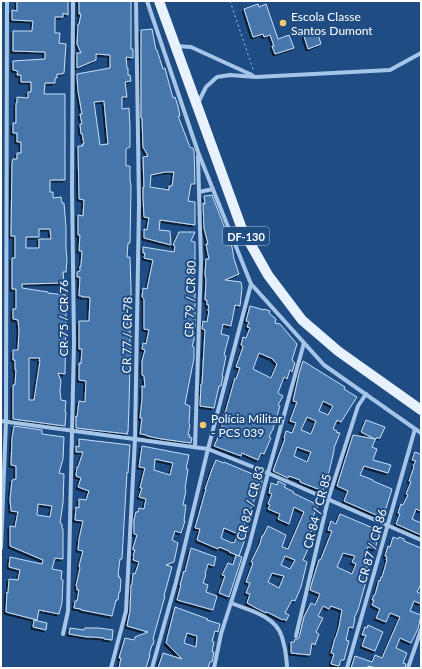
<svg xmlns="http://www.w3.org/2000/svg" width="422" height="669" viewBox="0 0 422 669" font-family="Lato,sans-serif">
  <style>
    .building { fill: #4776ab; stroke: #c9dff7; fill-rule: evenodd; filter: url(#shadow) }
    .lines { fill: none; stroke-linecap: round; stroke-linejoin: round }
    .path { stroke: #a5c5e9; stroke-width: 1; stroke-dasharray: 2 3; stroke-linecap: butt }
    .street { stroke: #a5c5e9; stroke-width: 4 }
    .primary { stroke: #e8f1fe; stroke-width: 10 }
    .poi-dot { fill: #f7ca64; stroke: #1f4c82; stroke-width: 1.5 }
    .labels { text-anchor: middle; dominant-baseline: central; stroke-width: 4; stroke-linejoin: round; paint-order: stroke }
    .shield { fill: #1f4c82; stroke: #bcc9da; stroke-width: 1 }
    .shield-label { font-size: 11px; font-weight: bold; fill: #fff }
    .poi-label { font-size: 12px; fill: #fff; stroke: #1f4c82; text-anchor: start }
    .street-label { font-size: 12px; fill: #fff; stroke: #1f4c82 }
  </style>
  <defs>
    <filter id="shadow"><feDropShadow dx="-2" dy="2" stdDeviation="0" flood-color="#0009"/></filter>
  </defs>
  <rect width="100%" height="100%" fill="#1f4c82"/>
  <!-- building -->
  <g class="building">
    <path d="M17,1H68V15L63,13V17H55V33H60L59,43L66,44L64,73L61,74H57V78H55V83H45L44,94H65V180H50V192H53V198L61,197L62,203H64L66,227V248L67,259L66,272H63L64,283L22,284V288L48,292V293L66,295V314L65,374L58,373L61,381L60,391L61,400L66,401L65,412H66L65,426L13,419V385H15L16,370H15V360H13V350H18L19,330L18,320L13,319V309H16V289H12V258H15V236H11L12,162L13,159H17V153H21V142H17V133H13V123H16V103H17V97L28,98V92H31V82H21V75H17L18,71L13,70V61L45,59V52L13,51V31H32L33,21L12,20V10L17,11ZM39,229H50L51,239H39V248H26V237H39ZM29,358H40L39,361H40L34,400H29Z"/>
    <path d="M79,1H131V49H133V58L126,57L127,68H128V75H130L131,81L125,82L127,97H122V109L129,108L130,127V147L126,149V166H130V180L131,186L130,243H128L127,257H130L131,288V298H128L127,325H130V344H131L130,362L129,406L128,432H127L128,434L76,428V416L77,417L79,401L85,402L86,381L79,380V363L81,364L82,349H79V321H89L90,298H89V297H82V296H79L80,277H77V272L80,271V266H81L82,251H79L80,235H78V215L83,216L84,200L79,199L78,146H83L82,144H84L82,133L81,134L80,124H82L80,114H82L78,91L77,77V74L110,68V55L96,54V60L77,68V53H81L77,44L78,24H79L81,14H79ZM104,101L108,144L100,145L94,102Z"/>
    <polygon points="258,4 259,7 266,4 278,39 289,35 294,48 275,54 272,46 274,46 270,35 264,37 263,34 253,37 244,9"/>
    <path d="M152,29L156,50H157L163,69L165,68L166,72L173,98L175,97L178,106L180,116H178L190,147L191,148H193L194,151L195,184H191L188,201L195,202V225L160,220L159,230L170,231L171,245L144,238V229L147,230L149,218L144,217L143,197V187H144L143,157L148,156L143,147L142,118H141V30ZM165,172H174L172,186H169V190L150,187L151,175Z"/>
    <polygon points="317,31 321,44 308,49 304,36"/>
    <polygon points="212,195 226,231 228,240 229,239 232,247 234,259 239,274 225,280 241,282 242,288 240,306 235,305 231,326 223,324 221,334 229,336 224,355 226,356 222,376 223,376 221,386 219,386 214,408 200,406 201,384 202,384 205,330 202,329 203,321 207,322 209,311 208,311 209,305 207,305 207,300 205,300 206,280 205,274 206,259 209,259 206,244 208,244 204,228 203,203 205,204 204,196"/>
    <polygon points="179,232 195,232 191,241 195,242 195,275 188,290 195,293 195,328 194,328 194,340 192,346 194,347 194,358 185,404 190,406 189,424 190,425 188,435 190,435 189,437 192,438 191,443 162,439 147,436 147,435 140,434 142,418 140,418 142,399 142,386 145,387 144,376 142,375 142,361 145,350 142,349 143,343 146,344 149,330 144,329 144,299 142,297 143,288 147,289 153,260 144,258 145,253 143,253 143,247 174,252 175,246 173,245"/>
    <path d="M250,306L264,310V309L270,311L269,313L276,319L275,323L280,324L297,344L292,360L295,363L292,372L290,370L287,379L284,377L278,393L283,396L278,405L280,406L273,429L269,437L271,438L264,454L261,453L258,460L242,453L241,456L214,446L219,435H220L223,422L221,421L226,410L235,378L236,379L240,368L236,367L243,347V346L241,345L243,337L246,338L250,328L247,327L249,322L246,321ZM259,353L273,359V360L277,364L271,378L253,369Z"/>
    <path d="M303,361L345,387L344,389L357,397L341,422L337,420L333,429L337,431L336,432L340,433L334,448V451L328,476L323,491L300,482V480L289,476L288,478L273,471L285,439L284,438L286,431L292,433L296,423L290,421L297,402L293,401L299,374ZM323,401L333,406L328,415L319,411ZM307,417L316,421L311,434L301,430ZM297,447L311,452L307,462L294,456Z"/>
    <polygon points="366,420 385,427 380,438 376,438 372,447 377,449 373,460 391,465 388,473 364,466 360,475 373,480 373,481 392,489 383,518 344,501 348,491 337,486 353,435 375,439 361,432"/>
    <path d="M14,426L42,430V434L64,437L63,459L59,473L64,474L63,503L60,523L62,524V528L63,529V559L55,558L52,569L62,571L61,579L63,580L62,603L59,614L39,610L37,620L6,612L7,592L8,593L9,579L18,580L20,570L9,567L10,557L42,564L43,560L10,546V526L15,527L18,512L11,511L10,499L12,480L16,479V466L11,465L12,438ZM38,504L52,506L50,517L37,515Z"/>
    <polygon points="79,439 130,445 128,473 127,472 122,559 120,559 118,575 119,575 118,577 120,577 120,579 121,580 120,592 119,592 118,600 116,600 112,616 81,610 81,609 74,608 75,601 77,601 79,590 77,590 77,587 76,586 80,568 79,566 83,551 78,550 79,539 83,521 75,520 76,507 79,508 79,499 86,500 89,491 78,487 81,478 76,476 77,467 78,467 83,452 76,452 76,446 79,447"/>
    <path d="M142,446L189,455L186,469H188L185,489L186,490L183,505H186L184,521H185L181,533L175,531L172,540L178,543L174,562L166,565L172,567L164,596H165L153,639L154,640L153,645H152L149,655H150L146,668H119L121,658H119L125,638L134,640L135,637L148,632L127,626L130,611L131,585H132L133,573L135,574L139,562L133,560L134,557L133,556L135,550H133V548L137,535L134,534V520L136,512H138L139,508L144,509L146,499L139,497L142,488H140L145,468L139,467ZM155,459L173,463L170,475L154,470Z"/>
    <polygon points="415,452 420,454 421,452 421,511 416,509 412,519 421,523 421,535 396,524 400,514 398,513 401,504 403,505 408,495 406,494 411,482 409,481 414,467 413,466 416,461 412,460"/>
    <path d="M216,460L224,463V462L262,478V481L259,492L258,496L255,498L244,526L249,528L239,556L229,552V551L219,547L218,549L197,540L200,529L195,528L206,489H205L208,481L212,469ZM224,528L238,534L234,543L233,542L232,543L221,538Z"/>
    <path d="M278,481L286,485L284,487L294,492L293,493L318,505L313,517L318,520L315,532L311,531L310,534L308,533L304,542L307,544L306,548L308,549L303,560L307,562L301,587L295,601L292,600L285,613L289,615L286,621L284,619L283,620L269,613L266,612V613L256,608L247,603L250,594L246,593L250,583L246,582L253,563L251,562L260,544L262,536H263L268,526L286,535L282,547L288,549L304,512L294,507L289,524L278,519L280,514L268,509L270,505L268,504L272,494L269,493L271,483L277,485ZM285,556L295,560L290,569L281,565ZM272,573L284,576L279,588L268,582Z"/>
    <path d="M340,514L380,531L375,549L368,547L363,556L370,559L366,570L369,571L358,610L354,618H355L353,628L349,627L346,640L349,641L344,660H341L339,666L331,664L334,654L331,653L335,638L336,637L339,627L342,610L331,606L329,609L323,606L318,616L323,618L316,632L319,634L315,645L312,643L310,655L291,653V642H294L295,639H297L299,638L304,617L311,603L315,605L320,594L310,590L313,579L319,560L321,559L332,531L328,530L331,521L336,524ZM343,553L355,556L352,562L356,564L352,574L337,567Z"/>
    <polygon points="393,537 398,539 399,537 404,539 404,541 421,548 421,584 417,592 421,594 421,604 414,601 410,611 421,615 418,629 411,643 400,638 396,648 407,653 403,663 406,664 405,668 377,668 368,666 368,668 351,668 355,656 372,662 375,655 382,658 400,617 390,613 386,622 376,618 380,609 372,605 374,600 372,600 374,595 375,595 379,580 380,581 381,577 382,577 387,560 386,560 387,557 385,556 388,546 390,547"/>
    <polygon points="191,548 216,557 214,566 208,564 205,574 206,575 203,583 208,585 206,592 217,596 213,610 177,600 181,585 180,585 184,571 185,572"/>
    <polygon points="236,555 242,557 229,597 219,593 225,576 222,575 228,563 233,565"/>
    <path d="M175,607L208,619L207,620L220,624L218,632L215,631L212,641L214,642L212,652H214L212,662H210L208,668H158L163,653L182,659L166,643ZM187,633L197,636L196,647L184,643Z"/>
    <polygon points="34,620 47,623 46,630 33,627"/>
    <polygon points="368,625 383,632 375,651 362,646 366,635 362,635 365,627 367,628"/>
    <polygon points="70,628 84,630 85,628 99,628 113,630 112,640 104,639 104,638 92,637 87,637 69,634"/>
  </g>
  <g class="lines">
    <!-- path -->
    <polyline class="path" points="230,1 253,69"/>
    <!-- street -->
    <g class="street">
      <polyline points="147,1 198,152 251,284 324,365 421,433"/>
      <polyline points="175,46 191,47 252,75"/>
      <polyline points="198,103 206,87 217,77 230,75 256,77 390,70 421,53"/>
      <polyline points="199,192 213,189"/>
      <polyline points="1,421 208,449 268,473 421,540"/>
      <polyline points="195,447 201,262 198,156"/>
      <polyline points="1,548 6,421 7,1"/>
      <path d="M231,603C249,610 276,616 282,637C283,641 284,645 285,649C286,656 287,662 287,668"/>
      <polyline points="63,634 68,611 74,343 72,189 73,1"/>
      <polyline points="296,636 328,500 358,406 366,394"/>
      <polyline points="111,668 126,611 135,439 139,204 136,1"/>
      <polyline points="152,668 176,582 208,449 251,284"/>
      <polyline points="214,668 221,634 249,546 268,473 304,343"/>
      <polyline points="347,668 415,429"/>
      <polyline points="408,668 421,630"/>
    </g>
    <!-- primary -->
    <polyline class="primary" points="159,1 242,229 268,275 302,320 338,351 421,410"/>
  </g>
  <!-- markers -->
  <g class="poi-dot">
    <circle cx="283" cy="23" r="4"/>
    <circle cx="203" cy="425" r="4"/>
  </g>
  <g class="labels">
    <!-- shield labels -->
    <rect class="shield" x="223" y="227" width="46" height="18" rx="3"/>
    <g class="shield-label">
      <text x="246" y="236">DF-130</text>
    </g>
    <!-- poi labels -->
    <g class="poi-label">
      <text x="291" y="16">Escola Classe<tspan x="291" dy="14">Santos Dumont</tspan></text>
      <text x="211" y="418">Polícia Militar<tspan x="211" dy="14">- PCS 039</tspan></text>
    </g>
    <!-- street labels -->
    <g class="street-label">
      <text transform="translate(190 299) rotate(-88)">CR 79 / CR 80</text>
      <text transform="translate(63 318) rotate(-90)">CR 75 / CR 76</text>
      <text transform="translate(127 335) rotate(-89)">CR 77 / CR 78</text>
      <text transform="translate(250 503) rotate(-75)">CR 82 / CR 83</text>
      <text transform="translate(317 511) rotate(-75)">CR 84 / CR 85</text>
      <text transform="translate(372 546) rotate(-74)">CR 87 / CR 86</text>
    </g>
  </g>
  <!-- border -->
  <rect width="422" height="669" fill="none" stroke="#ffffff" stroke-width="4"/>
</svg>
